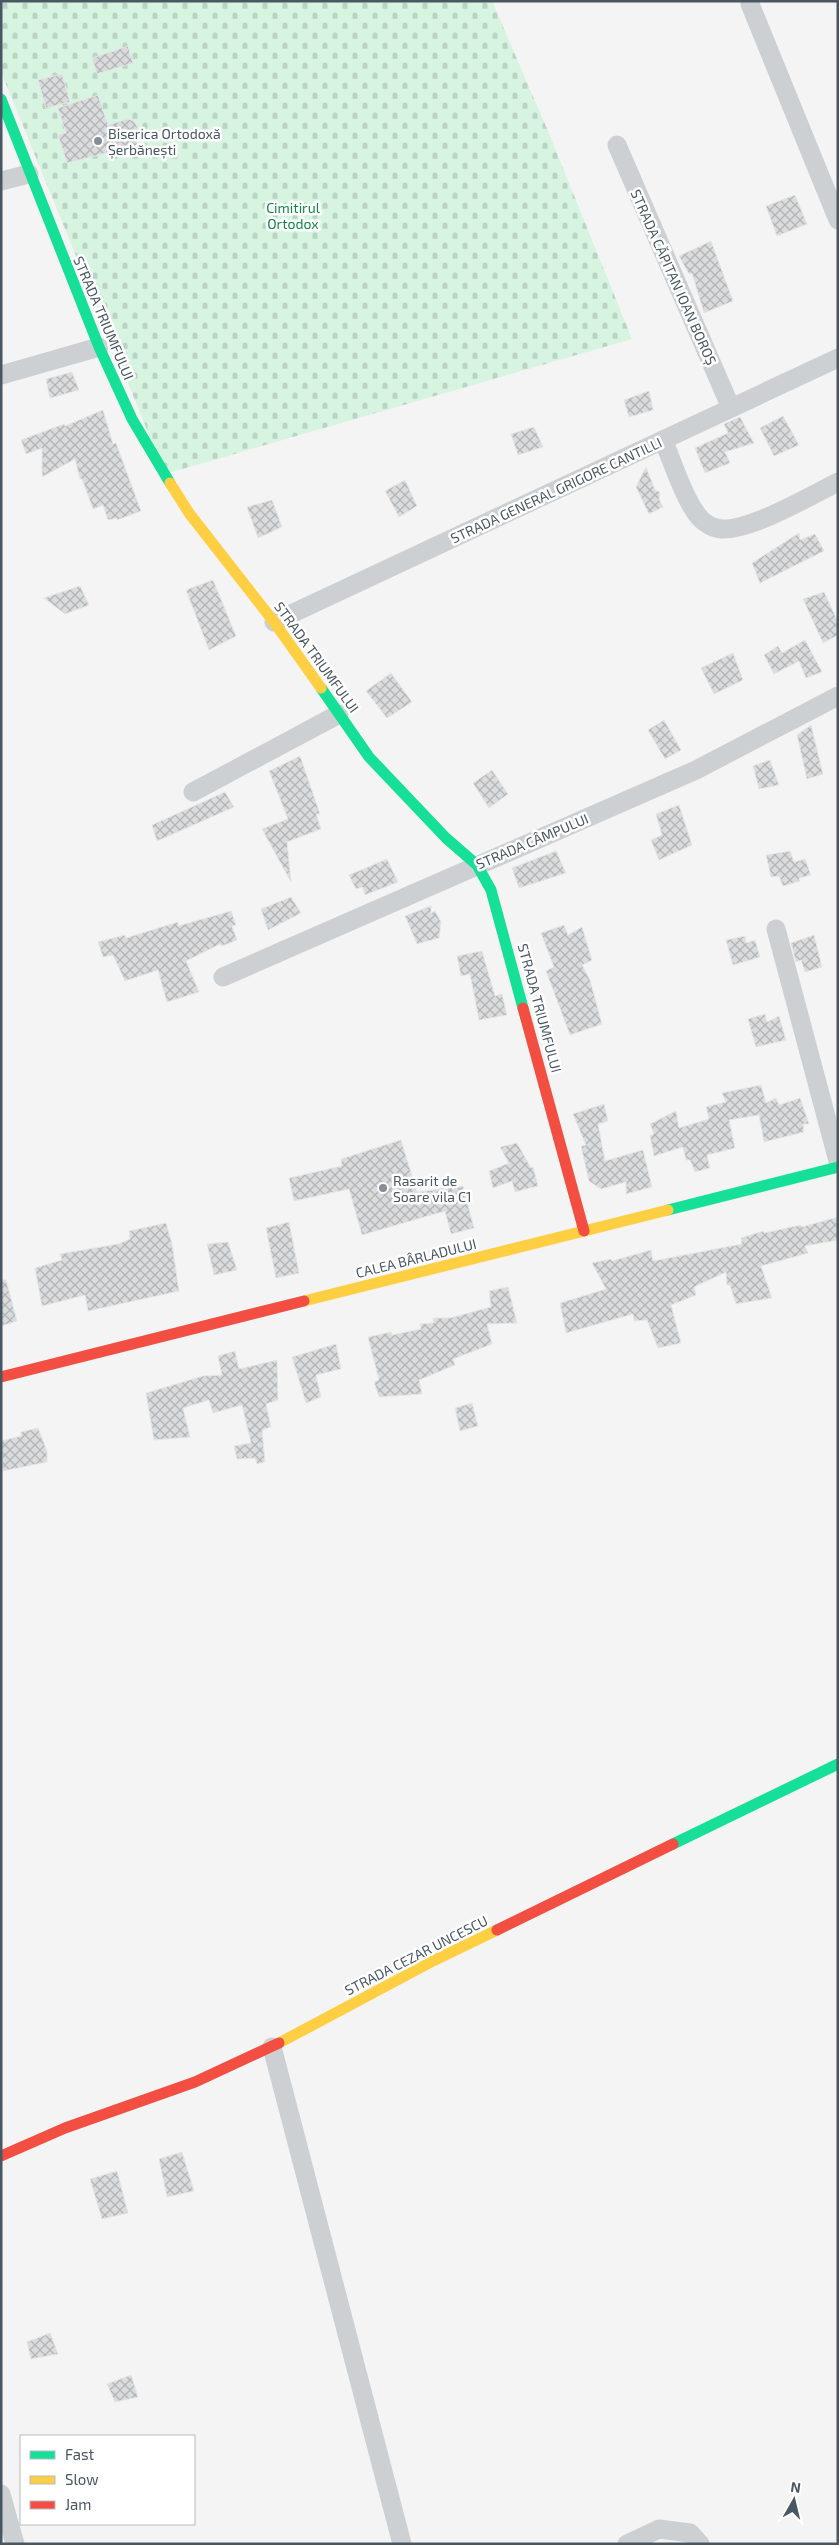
<svg xmlns="http://www.w3.org/2000/svg" width="839" height="2545" viewBox="0 0 839 2545" font-family="'Exo 2',sans-serif">
  <style>
    .cemetery { fill: url(#cemetery-stones) }
    .building { fill: url(#building-cross-hatch); stroke: #e5e6e7 }
    .lines { fill: none; stroke-linecap: round; stroke-linejoin: round }
    .street { stroke: #cdd0d3; stroke-width: 19 }
    .fast { stroke: #16e098; stroke-width: 11 }
    .slow { stroke: #ffcf43; stroke-width: 11 }
    .jam { stroke: #f24e42; stroke-width: 11 }
    .poi-dot { fill: #858e95; stroke: #fff; stroke-width: 2 }
    .labels { text-anchor: middle; dominant-baseline: central; stroke-width: 5; stroke-linejoin: round; paint-order: stroke }
    .poi-label { font-size: 14px; fill: #495762; stroke: #fff; text-anchor: start }
    .park-label { font-size: 14px; fill: #108746; stroke: #fff }
    .street-label { font-size: 14px; fill: #495762; stroke: #fff }
  </style>
  <defs>
    <pattern id="cemetery-stones" width="16" height="16" patternUnits="userSpaceOnUse" patternTransform="scale(1.25)"><rect width="16" height="16" fill="#d7f4e1"/><path d="M2 7V4a2 2 0 0 1 4 0v3zM10 15v-3a2 2 0 0 1 4 0v3z" fill="#bad3c4"/></pattern>
    <pattern id="building-cross-hatch" width="8" height="8" patternUnits="userSpaceOnUse" patternTransform="scale(1.25)"><rect width="8" height="8" fill="#dadbdc"/><path d="M0 0l8 8M0 8l8-8" fill="none" stroke="#b3b4b6"/></pattern>
  </defs>
  <rect width="100%" height="100%" fill="#f4f4f4"/>
  <!-- cemetery -->
  <polygon class="cemetery" points="1,1 492,1 548,131 632,339 165,474 1,72"/>
  <!-- building -->
  <g class="building">
    <polygon points="128,46 133,63 97,74 92,58"/>
    <polygon points="62,74 70,102 46,108 38,80"/>
    <polygon points="98,95 108,125 128,119 134,121 138,128 138,134 134,137 138,145 67,163 58,135 66,133 58,108"/>
    <polygon points="795,195 807,224 777,236 766,206"/>
    <polygon points="711,241 733,301 704,313 692,273 689,274 679,256"/>
    <polygon points="72,372 79,390 50,398 46,379"/>
    <polygon points="649,391 653,410 629,417 624,400"/>
    <polygon points="103,410 113,444 116,443 141,511 117,520 117,518 108,520 103,505 93,509 82,479 80,479 75,459 42,477 42,448 26,454 21,440 64,424 65,426"/>
    <polygon points="783,416 799,445 774,456 760,428"/>
    <polygon points="740,417 754,443 725,452 730,463 705,473 695,448 728,433 724,424"/>
    <polygon points="534,427 543,447 518,455 511,434"/>
    <polygon points="646,467 655,490 660,492 659,499 663,507 649,514 636,487"/>
    <polygon points="405,480 417,506 399,517 385,491"/>
    <polygon points="272,500 282,527 258,538 247,507"/>
    <polygon points="799,533 800,540 815,534 824,551 760,583 752,563"/>
    <polygon points="213,580 236,636 209,650 186,590"/>
    <polygon points="80,586 89,605 65,614 44,598"/>
    <polygon points="824,592 838,622 838,635 823,643 803,599"/>
    <polygon points="805,640 822,672 806,678 799,661 774,674 764,655 778,646 782,653"/>
    <polygon points="733,653 743,680 714,694 701,668"/>
    <polygon points="391,673 412,702 387,718 366,691"/>
    <polygon points="664,720 681,750 665,759 648,730"/>
    <polygon points="811,725 823,774 807,779 797,735"/>
    <polygon points="300,756 320,814 316,814 321,829 287,842 291,882 262,829 288,819 269,771"/>
    <polygon points="770,760 779,785 759,789 753,766"/>
    <polygon points="492,770 508,794 489,808 473,783"/>
    <polygon points="225,792 234,807 157,841 152,825"/>
    <polygon points="679,805 692,845 659,860 651,840 662,835 656,814"/>
    <polygon points="556,851 566,873 519,888 512,868"/>
    <polygon points="790,851 794,862 805,859 811,875 799,878 800,881 783,886 779,876 771,877 766,855"/>
    <polygon points="387,859 398,882 365,895 363,887 356,889 349,875"/>
    <polygon points="291,897 301,913 268,930 261,909"/>
    <polygon points="431,906 431,913 435,911 441,922 439,938 417,944 405,916"/>
    <polygon points="231,911 236,925 232,926 237,940 222,946 220,944 186,961 199,992 167,1002 158,970 125,981 113,955 103,957 98,942 125,935 126,938 178,922 178,926"/>
    <polygon points="564,925 568,935 582,927 592,960 582,965 590,980 602,1024 570,1035 546,971 554,967 541,933"/>
    <polygon points="814,935 822,967 805,972 801,960 796,962 791,943"/>
    <polygon points="745,936 746,943 755,940 760,957 733,965 726,940"/>
    <polygon points="482,951 495,996 502,994 507,1015 479,1020 470,974 461,976 457,956"/>
    <polygon points="765,1014 767,1022 779,1016 786,1040 756,1047 748,1019"/>
    <polygon points="761,1085 766,1103 776,1098 779,1105 800,1098 809,1124 803,1124 804,1132 764,1142 759,1115 729,1120 735,1148 707,1155 710,1168 695,1172 690,1160 686,1160 683,1147 654,1156 650,1136 654,1134 650,1124 676,1111 679,1128 709,1119 706,1107 726,1102 722,1093"/>
    <polygon points="604,1104 608,1121 598,1124 605,1161 643,1150 652,1187 626,1194 626,1182 601,1189 589,1181 581,1146 586,1145 573,1114"/>
    <polygon points="401,1140 417,1192 463,1186 474,1228 451,1234 445,1211 362,1235 349,1189 294,1201 289,1178 342,1166 341,1159"/>
    <polygon points="517,1143 531,1168 533,1167 538,1186 515,1192 512,1181 493,1188 489,1171 509,1163 500,1147"/>
    <polygon points="838,1217 838,1240 805,1246 808,1253 761,1266 772,1298 736,1304 730,1285 727,1285 726,1272 694,1287 696,1295 671,1305 681,1343 658,1348 647,1320 634,1321 633,1314 566,1333 560,1303 606,1289 592,1263 611,1259 612,1261 651,1250 653,1261 742,1244 741,1238 763,1231 764,1233 801,1225 802,1227"/>
    <polygon points="289,1222 299,1273 276,1278 266,1228"/>
    <polygon points="166,1223 172,1244 179,1291 88,1311 85,1295 42,1306 35,1268 62,1260 60,1254 118,1244 130,1239 129,1231"/>
    <polygon points="228,1242 237,1270 214,1275 207,1244"/>
    <polygon points="1,1280 6,1280 17,1321 1,1326"/>
    <polygon points="508,1287 517,1323 487,1324 492,1344 453,1359 455,1365 419,1380 422,1394 379,1397 374,1382 379,1380 368,1337 391,1332 392,1335 421,1329 420,1324 434,1323 433,1318 450,1318 491,1307 489,1291"/>
    <polygon points="336,1344 341,1369 316,1375 321,1397 306,1403 292,1357"/>
    <polygon points="235,1351 239,1369 277,1360 278,1400 266,1404 271,1427 262,1430 265,1462 257,1464 255,1458 237,1459 234,1446 251,1443 242,1405 213,1413 209,1400 183,1408 190,1437 154,1440 146,1393 203,1376 222,1375 218,1356"/>
    <polygon points="472,1403 478,1426 460,1431 455,1408"/>
    <polygon points="38,1428 47,1451 47,1462 3,1471 1,1441 21,1436 21,1432"/>
    <polygon points="182,2152 194,2191 167,2197 159,2159"/>
    <polygon points="117,2171 128,2213 102,2219 90,2179"/>
    <polygon points="50,2333 58,2354 31,2359 27,2342"/>
    <polygon points="131,2375 138,2397 115,2402 107,2384"/>
  </g>
  <g class="lines">
    <!-- street -->
    <g class="street">
      <polyline points="750,4 838,220"/>
      <polyline points="617,145 731,408"/>
      <polyline points="1,181 29,174"/>
      <polyline points="1,375 99,347"/>
      <path d="M663,440C672,460 682,493 694,510C700,520 710,528 721,529C750,531 810,496 838,482"/>
      <polyline points="274,622 838,358"/>
      <polyline points="193,792 339,714"/>
      <polyline points="776,929 838,1161"/>
      <polyline points="223,977 696,770 838,696"/>
      <polyline points="272,2047 402,2544"/>
      <polyline points="1,2494 15,2544"/>
      <polyline points="627,2544 659,2529 690,2533 700,2544"/>
    </g>
    <!-- fast -->
    <g class="fast">
      <polyline points="1,99 99,347 132,419 170,483"/>
      <polyline points="321,688 369,757 446,838 477,865 491,890 523,1008"/>
      <polyline points="668,1210 838,1167"/>
      <polyline points="673,1844 838,1764"/>
    </g>
    <!-- slow -->
    <g class="slow">
      <polyline points="170,483 189,513 274,622 321,688"/>
      <polyline points="304,1301 668,1210"/>
      <polyline points="279,2043 433,1961 497,1930"/>
    </g>
    <!-- jam -->
    <g class="jam">
      <polyline points="523,1008 584,1231"/>
      <polyline points="1,1377 304,1301"/>
      <polyline points="497,1930 673,1844"/>
      <polyline points="1,2156 65,2128 195,2082 279,2043"/>
    </g>
  </g>
  <!-- markers -->
  <g class="poi-dot">
    <circle cx="98" cy="141" r="5"/>
    <circle cx="383" cy="1188" r="5"/>
  </g>
  <g class="labels">
    <!-- poi labels -->
    <g class="poi-label">
      <text x="108" y="133">Biserica Ortodoxă<tspan x="108" dy="16">Șerbănești</tspan></text>
      <text x="393" y="1180">Rasarit de<tspan x="393" dy="16">Soare vila C1</tspan></text>
    </g>
    <!-- park labels -->
    <g class="park-label">
      <text x="293" y="207">Cimitirul<tspan x="293" dy="16">Ortodox</tspan></text>
    </g>
    <!-- street labels -->
    <g class="street-label">
      <text transform="translate(674 277) rotate(66)">STRADA CĂPITAN IOAN BOROȘ</text>
      <text transform="translate(104 318) rotate(67)">STRADA TRIUMFULUI</text>
      <text transform="translate(556 490) rotate(-25)">STRADA GENERAL GRIGORE CANTILLI</text>
      <text transform="translate(317 657) rotate(54)">STRADA TRIUMFULUI</text>
      <text transform="translate(532 841) rotate(-23)">STRADA CÂMPULUI</text>
      <text transform="translate(540 1008) rotate(75)">STRADA TRIUMFULUI</text>
      <text transform="translate(416 1258) rotate(-14)">CALEA BÂRLADULUI</text>
      <text transform="translate(416 1955) rotate(-27)">STRADA CEZAR UNCESCU</text>
    </g>
  </g>
  <!-- border -->
  <rect width="839" height="2545" fill="none" stroke="#495762" stroke-width="5"/>
  <!-- legend -->
  <rect x="20" y="2435" width="175" height="90" fill="#ffffff" stroke="#b6bcc0"/>
  <rect x="30" y="2451" width="25" height="8" fill="#16e098" stroke="#b6bcc0"/>
  <text x="65" y="2460" font-size="15" fill="#495762">Fast</text>
  <rect x="30" y="2476" width="25" height="8" fill="#ffcf43" stroke="#b6bcc0"/>
  <text x="65" y="2485" font-size="15" fill="#495762">Slow</text>
  <rect x="30" y="2501" width="25" height="8" fill="#f24e42" stroke="#b6bcc0"/>
  <text x="65" y="2510" font-size="15" fill="#495762">Jam</text>
  <!-- north arrow -->
  <g transform="translate(794 2500) rotate(8)" stroke="#ffffff" stroke-width="4" paint-order="stroke">
  <path d="M0-4L9 19L0 12L-9 19Z" fill="#495762"/>
  <text y="-8" font-size="14" font-weight="bold" text-anchor="middle" fill="#495762">N</text>
  </g>
</svg>
